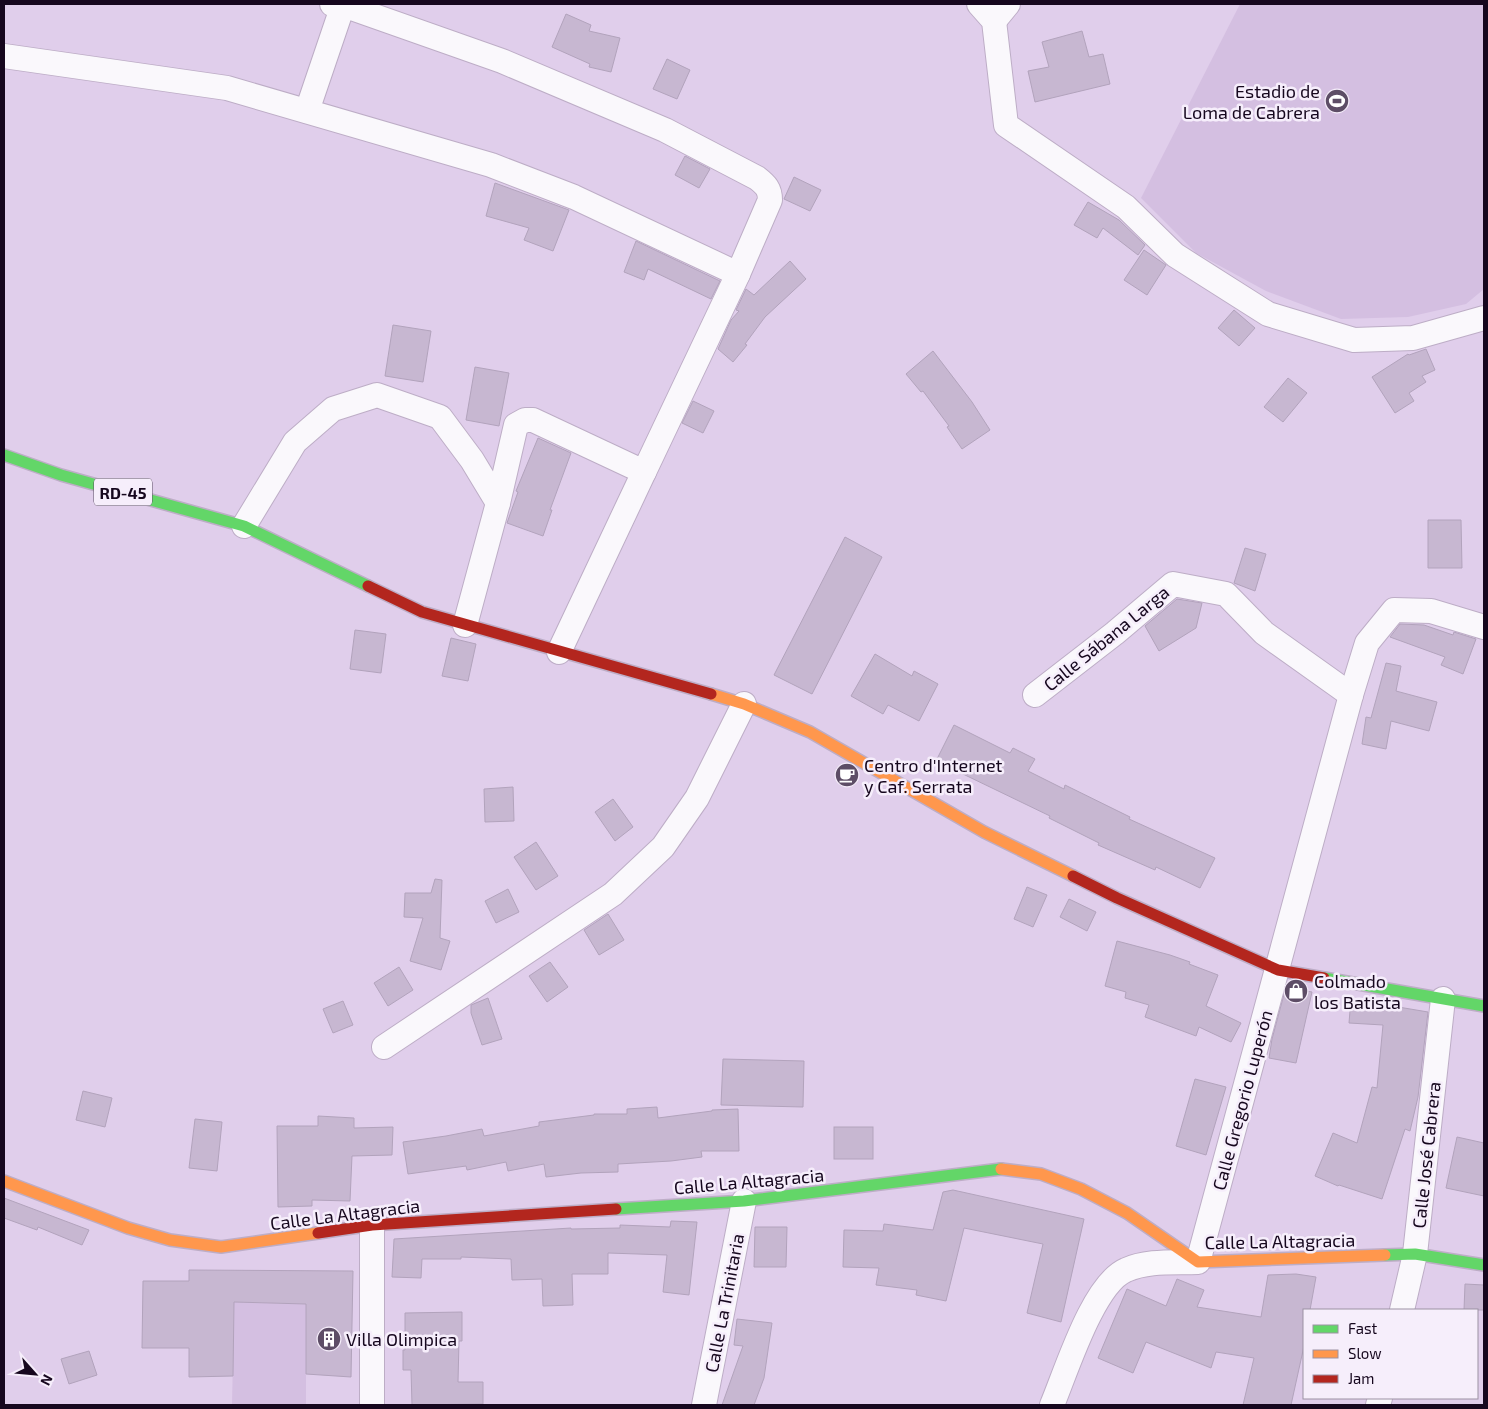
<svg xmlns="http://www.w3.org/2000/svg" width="1488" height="1409" viewBox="0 0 1488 1409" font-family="'Exo 2',sans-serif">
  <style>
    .green { fill: #d4bfe1 }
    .building { fill: #c7b7d1; stroke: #b2a3bc }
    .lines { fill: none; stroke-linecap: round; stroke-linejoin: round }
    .street-casing { stroke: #bdadc6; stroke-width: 26 }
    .fast-casing { stroke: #bdadc6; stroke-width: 14 }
    .slow-casing { stroke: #bdadc6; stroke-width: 14 }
    .jam-casing { stroke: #bdadc6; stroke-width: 14 }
    .street { stroke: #faf8fc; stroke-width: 24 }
    .fast { stroke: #63d668; stroke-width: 11 }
    .slow { stroke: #ff974d; stroke-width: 11 }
    .jam { stroke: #b3261e; stroke-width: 11 }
    .labels { text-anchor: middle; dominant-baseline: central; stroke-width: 5; stroke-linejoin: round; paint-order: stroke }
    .shield { fill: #f6eefb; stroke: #594c60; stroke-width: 1 }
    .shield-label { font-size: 16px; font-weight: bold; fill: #16071e }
    .poi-label { font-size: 18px; fill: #16071e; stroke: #f6eefb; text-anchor: start }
    .street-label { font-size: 18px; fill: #16071e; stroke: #f6eefb }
  </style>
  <rect width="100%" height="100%" fill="#e0ceeb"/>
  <!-- green -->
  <g class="green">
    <polygon points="1240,4 1484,4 1484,289 1466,304 1408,317 1341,319 1266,291 1196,253 1141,198"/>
    <polygon points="234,1302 306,1304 306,1405 232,1405"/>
  </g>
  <!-- building -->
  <g class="building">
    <polygon points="566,14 591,25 589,31 620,38 611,72 589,67 590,64 552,47"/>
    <polygon points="1082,31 1089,57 1103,54 1110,84 1035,102 1028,71 1049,67 1042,42"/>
    <polygon points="667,59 690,70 677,99 653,89"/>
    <polygon points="685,156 710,169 699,188 675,175"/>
    <polygon points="794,177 821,190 810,211 784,199"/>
    <polygon points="495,183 569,210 553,251 524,240 529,228 486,216"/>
    <polygon points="1088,202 1119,220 1145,245 1138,255 1103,228 1097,238 1074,225"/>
    <polygon points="636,241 720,281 711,299 648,269 644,280 624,272"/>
    <polygon points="1144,250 1166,265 1147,295 1124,280"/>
    <polygon points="790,261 806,279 765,317 745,344 747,345 733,362 718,349 731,320 739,311 736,310 746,289 754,295"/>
    <polygon points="1234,310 1255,328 1239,346 1218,328"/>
    <polygon points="393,325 431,331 423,382 385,376"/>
    <polygon points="1426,349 1435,370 1422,376 1426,382 1409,393 1414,401 1395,413 1372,377 1408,354 1409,355"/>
    <polygon points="933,351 972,402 990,430 962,449 947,427 949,426 923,391 921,392 906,374"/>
    <polygon points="475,367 509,373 499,426 466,420"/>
    <polygon points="1288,378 1307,393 1283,422 1264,407"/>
    <polygon points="693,401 714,411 703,433 682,423"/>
    <polygon points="538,438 571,453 550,510 552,510 543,536 507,523 518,492 516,491"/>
    <polygon points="1428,520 1461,520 1462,568 1428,568"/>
    <polygon points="845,537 882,557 812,694 774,675"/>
    <polygon points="1245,548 1266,554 1255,591 1234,583"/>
    <polygon points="1177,599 1202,603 1196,628 1159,651 1145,626"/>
    <polygon points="1400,624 1424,625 1453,635 1454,632 1476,639 1463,674 1441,665 1445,657 1390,637"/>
    <polygon points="355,630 386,634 381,673 350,669"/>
    <polygon points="451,638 476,644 468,681 442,676"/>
    <polygon points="875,654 912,676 914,671 938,684 919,721 888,705 883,714 851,696"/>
    <polygon points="1386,663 1401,666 1396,691 1437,702 1429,731 1391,721 1386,749 1362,744 1366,717 1371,718"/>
    <polygon points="954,725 1010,753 1013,748 1035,759 1028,771 1064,789 1065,785 1130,817 1129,819 1215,858 1200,888 1156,867 1155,870 1098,845 1099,843 1049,818 1050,816 936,761"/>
    <polygon points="513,787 514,821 485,822 484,789"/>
    <polygon points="613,799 633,827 615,841 595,812"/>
    <polygon points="536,842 558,876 536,890 514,857"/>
    <polygon points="435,879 442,880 440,938 450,941 441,970 410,961 423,918 404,917 405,893 431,893"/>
    <polygon points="1027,887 1047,895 1033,927 1014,919"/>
    <polygon points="508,889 519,912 496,923 485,901"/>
    <polygon points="1069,899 1096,912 1087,931 1060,917"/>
    <polygon points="608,914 624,940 599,955 584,930"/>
    <polygon points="1117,941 1170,955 1190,962 1189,964 1218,975 1206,1006 1241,1023 1231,1042 1199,1027 1196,1036 1145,1017 1149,1005 1125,998 1126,992 1105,986"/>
    <polygon points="550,962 568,987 547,1002 529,976"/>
    <polygon points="399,967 413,990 388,1006 374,983"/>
    <polygon points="1286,987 1312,992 1296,1063 1269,1058 1272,1039"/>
    <polygon points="488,998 502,1039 482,1045 471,1013 471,1005"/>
    <polygon points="1351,999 1428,1012 1418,1097 1410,1131 1405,1129 1382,1199 1339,1185 1338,1186 1315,1176 1333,1133 1357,1143 1372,1087 1377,1088 1383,1025 1349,1023"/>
    <polygon points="343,1001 353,1025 333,1033 323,1009"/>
    <polygon points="723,1059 804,1061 803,1107 721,1105"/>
    <polygon points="1195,1079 1226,1087 1206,1155 1176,1146"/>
    <polygon points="83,1091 112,1098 105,1127 76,1120"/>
    <polygon points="657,1107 658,1118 712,1111 712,1110 738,1109 739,1151 701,1151 702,1157 671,1161 618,1164 618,1172 581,1173 546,1177 544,1164 508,1171 506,1162 467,1170 466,1166 408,1174 403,1142 446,1136 482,1129 484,1136 539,1126 539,1122 594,1115 594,1114 627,1114 627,1109"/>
    <polygon points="318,1116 354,1118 354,1128 393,1127 392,1155 352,1156 350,1201 312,1200 312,1206 278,1207 277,1126 318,1126"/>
    <polygon points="195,1119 222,1122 217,1171 189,1168"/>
    <rect x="834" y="1127" width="39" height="32"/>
    <polygon points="1457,1137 1484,1143 1484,1196 1446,1188"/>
    <polygon points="953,1190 1084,1219 1061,1322 1027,1313 1043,1244 964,1228 946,1301 916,1295 917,1290 876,1285 879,1268 843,1267 844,1230 883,1231 884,1224 933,1230 943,1192"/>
    <polygon points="4,1198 89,1230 82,1245 38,1227 37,1230 4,1218"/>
    <polygon points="671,1221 697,1222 689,1295 663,1292 667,1255 608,1253 608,1274 572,1274 573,1305 543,1306 542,1279 512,1280 511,1259 461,1257 461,1259 422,1259 421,1278 392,1277 394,1239 571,1228 571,1229 620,1228 620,1225 670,1227"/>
    <polygon points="755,1227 787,1227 786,1267 754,1267"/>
    <polygon points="189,1270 353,1271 351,1377 306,1374 306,1304 234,1302 233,1376 189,1377 189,1348 142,1348 143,1281 189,1281"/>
    <polygon points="1296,1274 1316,1277 1310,1310 1304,1310 1304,1346 1291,1405 1243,1405 1254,1358 1216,1352 1211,1368 1146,1342 1133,1373 1098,1358 1127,1289 1166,1306 1177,1279 1204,1290 1197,1307 1261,1317 1268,1275"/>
    <polygon points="1465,1284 1484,1285 1484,1310 1464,1310"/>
    <polygon points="462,1312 462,1341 459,1341 458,1382 483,1382 483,1404 412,1405 411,1370 403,1370 403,1350 405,1350 405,1313"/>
    <polygon points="737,1319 772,1323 764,1378 754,1405 722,1405 743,1346 734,1345"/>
    <polygon points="89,1351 97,1375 69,1384 61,1359"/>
  </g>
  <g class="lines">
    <!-- street casing -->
    <g class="street-casing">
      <g id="street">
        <path d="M332,4L343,5L502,61L665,130L757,178C766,185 770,189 770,200L738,274L644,472L533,420H525L516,425L498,503L465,625"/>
        <polyline points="979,4 994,21 1006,125 1126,207 1175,255 1268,314 1354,340 1413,338 1484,318"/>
        <polyline points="994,21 1008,4"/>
        <polyline points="4,56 227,88 491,165 574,197 738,274"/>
        <polyline points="307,111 343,5"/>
        <polyline points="244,526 295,442 333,409 377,395 440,417 472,460 498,503"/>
        <polyline points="559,652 644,472"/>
        <polyline points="1035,695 1115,633 1173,584 1226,594 1264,633 1351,695"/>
        <polyline points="384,1047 613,894 663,847 697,798 744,704"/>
        <polyline points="372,1225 372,1405"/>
        <polyline points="1402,1310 1415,1254 1443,999"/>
        <polyline points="704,1405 744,1201"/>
        <path d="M1052,1405C1066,1372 1093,1284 1126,1270C1148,1260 1175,1263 1198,1262L1351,695L1367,643L1394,610L1431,611L1484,627"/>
        <polyline points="1378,1405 1380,1398"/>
      </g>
    </g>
    <!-- fast casing -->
    <g class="fast-casing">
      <g id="fast">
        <polyline points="4,455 61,475 244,526 368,586"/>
        <polyline points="1324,978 1484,1006"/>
        <polyline points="616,1209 744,1201 1001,1169"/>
        <polyline points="1385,1255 1415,1254 1484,1265"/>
      </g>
    </g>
    <!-- slow casing -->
    <g class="slow-casing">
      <g id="slow">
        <polyline points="711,694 744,704 810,732 984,832 1073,876"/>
        <polyline points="1001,1169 1041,1174 1081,1189 1127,1213 1198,1262 1385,1255"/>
        <polyline points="4,1181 128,1228 170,1240 221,1247 318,1233"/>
      </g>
    </g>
    <!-- jam casing -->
    <g class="jam-casing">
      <g id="jam">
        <polyline points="368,586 422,612 711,694"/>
        <polyline points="1073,876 1117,898 1278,970 1324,978"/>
        <polyline points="318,1233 372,1225 616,1209"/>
      </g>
    </g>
    <!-- street -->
    <use href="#street" class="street"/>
    <!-- fast -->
    <use href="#fast" class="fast"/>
    <!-- slow -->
    <use href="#slow" class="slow"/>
    <!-- jam -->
    <use href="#jam" class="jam"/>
  </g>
  <!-- icons -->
  <defs>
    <g id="stadium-disc" transform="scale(1.25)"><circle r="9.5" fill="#5d4d66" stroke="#f6eefb"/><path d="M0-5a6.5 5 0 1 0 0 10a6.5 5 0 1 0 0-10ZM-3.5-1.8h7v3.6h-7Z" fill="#fff"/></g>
    <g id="cafe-disc" transform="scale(1.25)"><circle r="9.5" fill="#5d4d66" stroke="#f6eefb"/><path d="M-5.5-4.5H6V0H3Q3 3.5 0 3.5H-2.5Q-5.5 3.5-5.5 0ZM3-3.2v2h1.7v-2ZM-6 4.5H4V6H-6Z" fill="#fff"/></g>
    <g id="shop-disc" transform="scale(1.25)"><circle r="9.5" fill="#5d4d66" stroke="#f6eefb"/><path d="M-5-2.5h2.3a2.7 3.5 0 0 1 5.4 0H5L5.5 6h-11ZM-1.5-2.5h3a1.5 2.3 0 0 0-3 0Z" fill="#fff"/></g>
    <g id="building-disc" transform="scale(1.25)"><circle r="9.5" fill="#5d4d66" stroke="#f6eefb"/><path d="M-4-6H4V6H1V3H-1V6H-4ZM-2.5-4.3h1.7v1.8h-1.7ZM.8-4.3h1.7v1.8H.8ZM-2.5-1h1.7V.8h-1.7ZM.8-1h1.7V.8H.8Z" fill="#fff"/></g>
  </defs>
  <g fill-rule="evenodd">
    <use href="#stadium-disc" x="1337" y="101"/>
    <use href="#cafe-disc" x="847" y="775"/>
    <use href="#shop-disc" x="1296" y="991"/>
    <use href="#building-disc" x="329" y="1339"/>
  </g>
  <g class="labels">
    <!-- shield labels -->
    <rect class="shield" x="94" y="478.5" width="58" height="27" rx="4"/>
    <g class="shield-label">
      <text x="123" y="492">RD-45</text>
    </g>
    <!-- poi labels -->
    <g class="poi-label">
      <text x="1320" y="91" text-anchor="end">Estadio de<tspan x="1320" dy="21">Loma de Cabrera</tspan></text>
      <text x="864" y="765">Centro d'Internet<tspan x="864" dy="21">y Caf. Serrata</tspan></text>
      <text x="1314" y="981">Colmado<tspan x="1314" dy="21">los Batista</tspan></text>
      <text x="346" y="1339">Villa Olimpica</text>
    </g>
    <!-- street labels -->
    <g class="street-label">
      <text transform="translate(1106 638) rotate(-39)">Calle Sábana Larga</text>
      <text transform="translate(1242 1100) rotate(-75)">Calle Gregorio Luperón</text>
      <text transform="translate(1426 1155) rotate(-84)">Calle José Cabrera</text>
      <text transform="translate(749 1181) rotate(-5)">Calle La Altagracia</text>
      <text transform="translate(345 1214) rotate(-7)">Calle La Altagracia</text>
      <text transform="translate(1280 1241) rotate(-1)">Calle La Altagracia</text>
      <text transform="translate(724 1303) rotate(-79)">Calle La Trinitaria</text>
    </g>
  </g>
  <!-- border -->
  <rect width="1488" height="1409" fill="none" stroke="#16071e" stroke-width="10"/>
  <!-- legend -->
  <rect x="1303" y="1309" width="175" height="90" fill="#f6eefb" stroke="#9c92a3"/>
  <rect x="1313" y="1325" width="25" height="8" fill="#63d668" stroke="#9c92a3"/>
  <text x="1348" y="1334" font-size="15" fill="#16071e">Fast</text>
  <rect x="1313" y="1350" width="25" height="8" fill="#ff974d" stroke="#9c92a3"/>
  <text x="1348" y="1359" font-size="15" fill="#16071e">Slow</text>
  <rect x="1313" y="1375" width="25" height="8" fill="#b3261e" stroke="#9c92a3"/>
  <text x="1348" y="1384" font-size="15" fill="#16071e">Jam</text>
  <!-- north arrow -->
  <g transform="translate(35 1374) rotate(117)" stroke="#f6eefb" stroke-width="4" paint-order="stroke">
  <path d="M0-4L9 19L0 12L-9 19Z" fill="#16071e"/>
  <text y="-8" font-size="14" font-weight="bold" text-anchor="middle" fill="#16071e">N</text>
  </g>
</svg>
